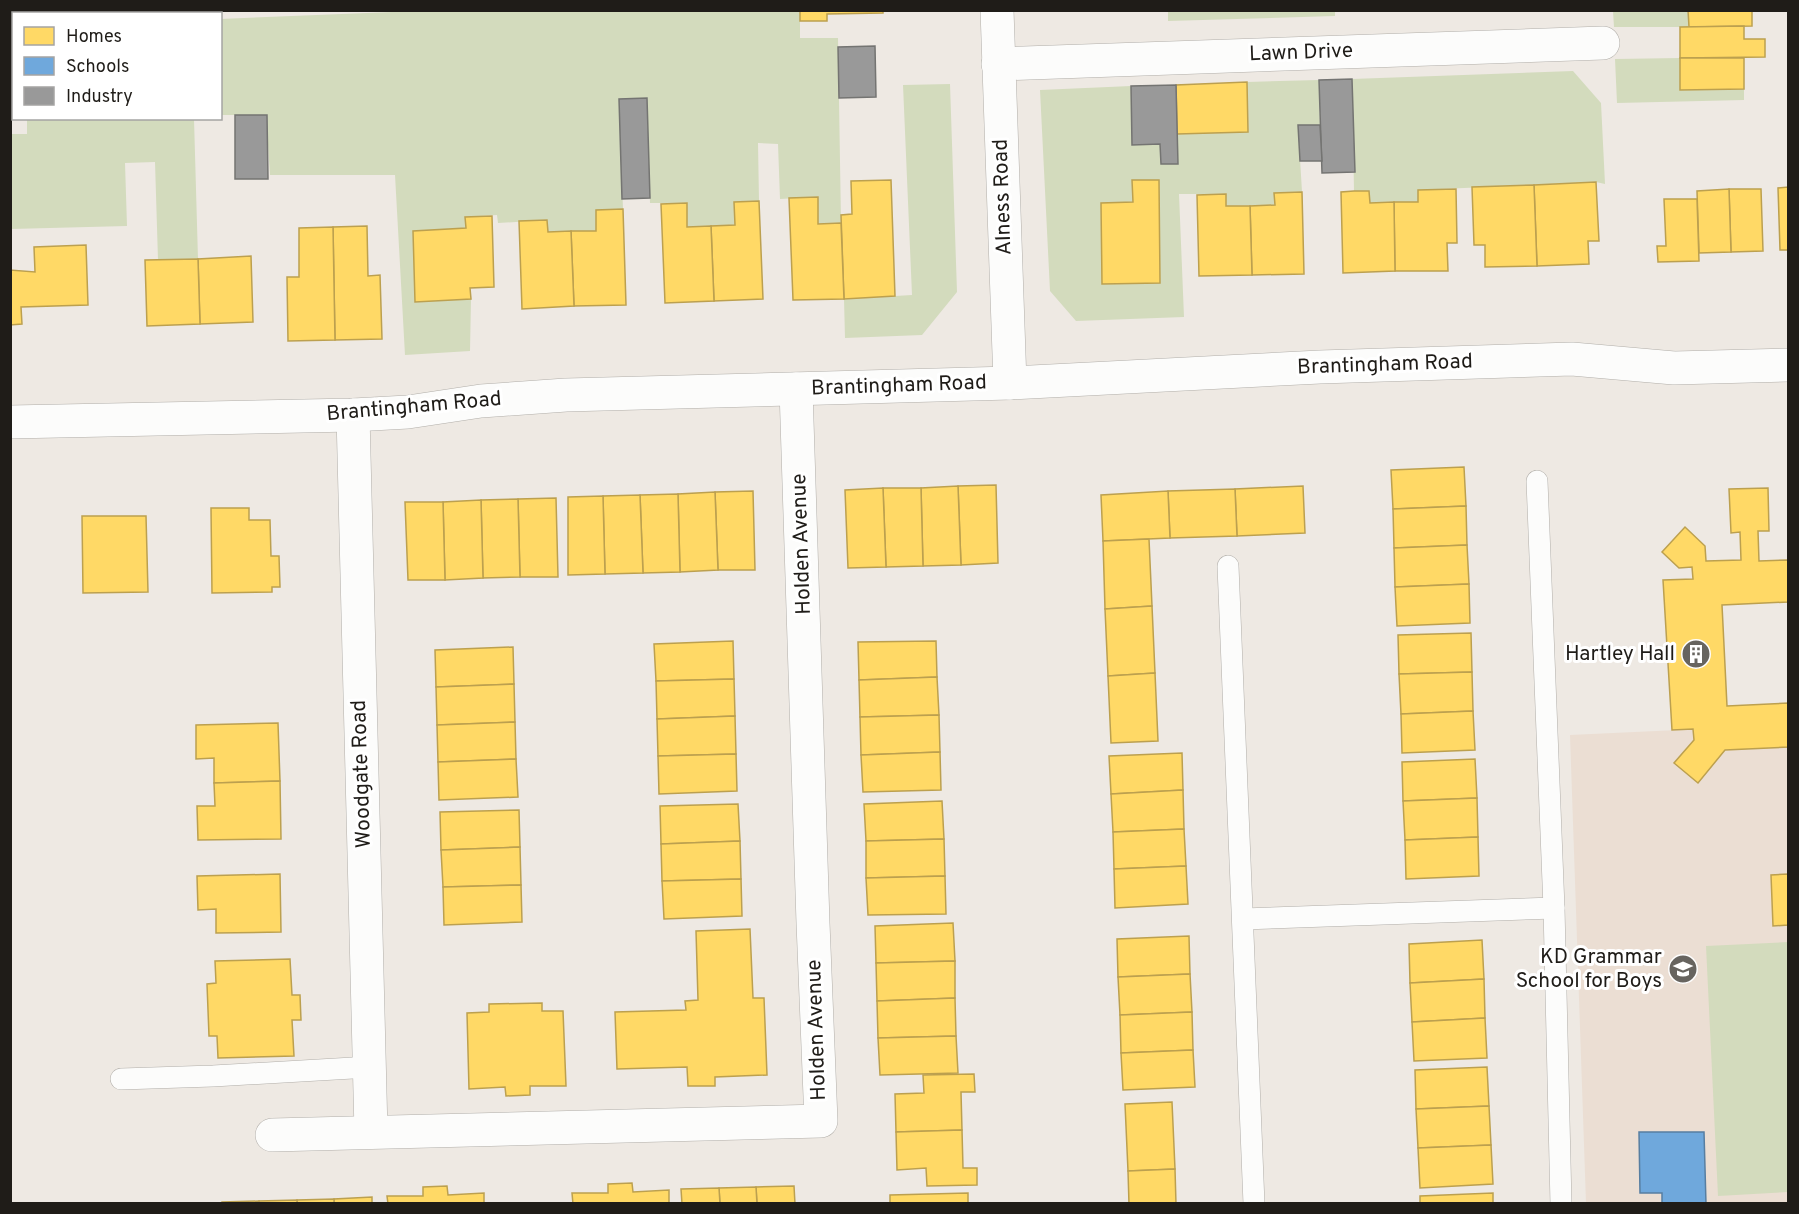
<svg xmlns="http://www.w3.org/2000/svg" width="1799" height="1214" viewBox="0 0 1799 1214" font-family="Overpass,sans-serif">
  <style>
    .education { fill: #ebded3 }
    .green { fill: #d3dbbd }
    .homes { fill: #ffd966; stroke: #bca04f; stroke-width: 1.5 }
    .schools { fill: #6fa8dc; stroke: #577ea1; stroke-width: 1.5 }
    .industry { fill: #999; stroke: #747472; stroke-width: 1.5 }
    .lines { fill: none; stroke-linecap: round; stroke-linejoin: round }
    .lane-casing { stroke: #b1aea9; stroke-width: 22 }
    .street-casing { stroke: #b1aea9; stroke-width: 34 }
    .lane { stroke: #fcfcfb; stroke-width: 21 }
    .street { stroke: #fcfcfb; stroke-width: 33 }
    .labels { text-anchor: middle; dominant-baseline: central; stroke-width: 6; stroke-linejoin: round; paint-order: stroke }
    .street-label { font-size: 21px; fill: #1f1c18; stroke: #fff }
    .poi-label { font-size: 21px; fill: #1f1c18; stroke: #fff; text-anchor: end }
  </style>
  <rect width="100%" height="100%" fill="#eee9e3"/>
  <!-- education -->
  <polygon class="education" points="1788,725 1788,1203 1586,1203 1570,735"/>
  <!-- green -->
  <g class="green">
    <polygon points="392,10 800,11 800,38 838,38 841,223 818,224 817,197 780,199 778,144 758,143 759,201 734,202 735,225 687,227 687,203 650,203 647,98 619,99 623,209 596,210 596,231 548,232 547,220 498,223 497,215 465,217 466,228 413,231 415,301 471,299 470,351 405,355 395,175 270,175 266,115 221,115 220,19 392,12"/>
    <polygon points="1335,10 1335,16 1168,21 1168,11"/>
    <polygon points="1613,11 1688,11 1689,27 1614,27"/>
    <polygon points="1680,58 1680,90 1744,89 1744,100 1617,103 1615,59"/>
    <polygon points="1573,71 1601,103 1605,184 1596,182 1419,190 1418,202 1370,203 1369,191 1354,191 1352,79"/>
    <polygon points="1319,80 1320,125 1298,125 1302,192 1275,193 1275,205 1226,206 1225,194 1179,194 1184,317 1076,321 1050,291 1040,90 1131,86 1132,145 1160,144 1161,164 1178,163 1177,134 1248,131 1247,82"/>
    <polygon points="950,84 957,292 922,335 845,338 844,299 912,295 903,85"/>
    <polygon points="27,119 194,119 198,259 158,260 155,162 125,163 127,226 11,229 11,134 27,134"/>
    <polygon points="1788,942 1788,1192 1718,1196 1706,946"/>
  </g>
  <!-- homes -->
  <g class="homes">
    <rect x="142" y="10" width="66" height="4"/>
    <polygon points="800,10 883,10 883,13 827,14 827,21 800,21"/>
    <polygon points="1688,10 1752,10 1752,26 1689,27"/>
    <polygon points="1744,26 1744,39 1765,39 1765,57 1680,58 1680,27"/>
    <rect x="10" y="54" width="4" height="34"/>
    <polygon points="1680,58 1744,58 1744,89 1680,90"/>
    <polygon points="1247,82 1248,132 1177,134 1176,85"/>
    <polygon points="891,180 895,296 844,299 841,215 852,214 851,181"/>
    <polygon points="1132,180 1159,180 1160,283 1102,284 1101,203 1133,202"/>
    <polygon points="1596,182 1599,241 1588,241 1589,264 1537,266 1534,185"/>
    <polygon points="1534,185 1537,266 1485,267 1485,245 1474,245 1472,187"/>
    <polygon points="1788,187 1788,250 1780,250 1778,188"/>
    <polygon points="1456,189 1457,243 1447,243 1448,271 1395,271 1394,202 1418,202 1418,190"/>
    <polygon points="1729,189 1761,189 1763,251 1731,252"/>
    <polygon points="1729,189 1731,252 1699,253 1697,191"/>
    <polygon points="1354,191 1369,191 1370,203 1394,202 1395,271 1343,273 1341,192"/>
    <polygon points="1302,192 1304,274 1252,275 1250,206 1275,205 1274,193"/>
    <polygon points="1226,194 1226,206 1250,206 1252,275 1199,276 1197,195"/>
    <polygon points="818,197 818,224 841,223 844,299 793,300 789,198"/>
    <polygon points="1664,199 1697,199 1699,261 1658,262 1657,246 1666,246"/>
    <polygon points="759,201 763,299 714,301 711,226 735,225 734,202"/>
    <polygon points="687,203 687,227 711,226 714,301 665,303 661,204"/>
    <polygon points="623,209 626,305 574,306 571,231 596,231 596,210"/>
    <polygon points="492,216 494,287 470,288 471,299 415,302 413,231 466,228 465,217"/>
    <polygon points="547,220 548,232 571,231 574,306 522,309 519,221"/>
    <polygon points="367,226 368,276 380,275 382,339 335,340 333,227"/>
    <polygon points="333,227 335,340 288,341 287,277 299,277 299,228"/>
    <polygon points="86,245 88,305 21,307 22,324 10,325 10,270 35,272 34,247"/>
    <polygon points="251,256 253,322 200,324 198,259"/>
    <polygon points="198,259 200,324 147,326 145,260"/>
    <polygon points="1464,467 1466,506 1393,509 1391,470"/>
    <polygon points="996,485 998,563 961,565 958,486"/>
    <polygon points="958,486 961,565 923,566 921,488"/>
    <polygon points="1303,486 1305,533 1237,536 1235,489"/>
    <polygon points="883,488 921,488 923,566 886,567"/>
    <polygon points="883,488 886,567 848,568 845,490"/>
    <polygon points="1768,488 1769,531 1758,531 1759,561 1788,560 1788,602 1722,605 1727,706 1788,703 1788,747 1725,750 1698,783 1674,763 1694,740 1693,729 1672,730 1663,580 1693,579 1692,567 1679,568 1662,552 1685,527 1705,546 1706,561 1741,560 1740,532 1731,533 1729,489"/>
    <polygon points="1235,489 1237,536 1170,538 1168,491"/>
    <polygon points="753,491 755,570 718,570 715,492"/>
    <polygon points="1168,491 1170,538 1103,541 1101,495"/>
    <polygon points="715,492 718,570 680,572 678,494"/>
    <polygon points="678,494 680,572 643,573 640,495"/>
    <polygon points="640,495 643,573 605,574 603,496"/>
    <polygon points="603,496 605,574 568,575 568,497"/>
    <polygon points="556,498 558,577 520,577 518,499"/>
    <polygon points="518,499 520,577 483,578 481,500"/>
    <polygon points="481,500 483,578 445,580 443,502"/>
    <polygon points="405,502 443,502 445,580 408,580"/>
    <polygon points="1466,506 1467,545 1394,548 1393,509"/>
    <polygon points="211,508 249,508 249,520 270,520 271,556 279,556 280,587 272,587 272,592 212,593"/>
    <polygon points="82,516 146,516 148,592 83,593"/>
    <polygon points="1149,539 1152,606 1105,609 1103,541"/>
    <polygon points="1467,545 1469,584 1395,587 1394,548"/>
    <polygon points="1469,584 1470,623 1397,626 1395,587"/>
    <polygon points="1152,606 1155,673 1108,676 1105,609"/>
    <polygon points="1471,633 1472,672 1399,674 1398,635"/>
    <polygon points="733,641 734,679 656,681 654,644"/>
    <polygon points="936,641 937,677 859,680 858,642"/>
    <polygon points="513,647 514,684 436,687 435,650"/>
    <polygon points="1472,672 1473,711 1401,714 1399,674"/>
    <polygon points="1155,673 1158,741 1111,743 1108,676"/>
    <polygon points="937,677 939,715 860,717 859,680"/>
    <polygon points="734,679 735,716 657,719 656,681"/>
    <polygon points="514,684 515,722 437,725 436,687"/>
    <polygon points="1473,711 1475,750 1402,753 1401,714"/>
    <polygon points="939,715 940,752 861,755 860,717"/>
    <polygon points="735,716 736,754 658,756 657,719"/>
    <polygon points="515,722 516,759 438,762 437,725"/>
    <polygon points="278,723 280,781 214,783 214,758 196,759 196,725"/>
    <polygon points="940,752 941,790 863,792 861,755"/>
    <polygon points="1182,753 1183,790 1111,794 1109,756"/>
    <polygon points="736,754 737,791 659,794 658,756"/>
    <polygon points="516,759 518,797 439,800 438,762"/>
    <polygon points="1475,759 1477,798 1403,801 1402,762"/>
    <polygon points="280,781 281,839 198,840 197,806 215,806 214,783"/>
    <polygon points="1183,790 1184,829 1113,832 1111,794"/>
    <polygon points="1477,798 1478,837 1405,840 1403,801"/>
    <polygon points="942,801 944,839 866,841 864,804"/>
    <polygon points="738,804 740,841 661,844 660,806"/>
    <polygon points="519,810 520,847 441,850 440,812"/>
    <polygon points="1184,829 1186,866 1114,869 1113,832"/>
    <polygon points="1478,837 1479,876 1406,879 1405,840"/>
    <polygon points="944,839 945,876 866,878 866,841"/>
    <polygon points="740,841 741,879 662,881 661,844"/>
    <polygon points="520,847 521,885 443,887 441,850"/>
    <polygon points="1186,866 1188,904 1115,908 1114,869"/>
    <polygon points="280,874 281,932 216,933 216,909 198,910 197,876"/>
    <polygon points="1788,874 1788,925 1773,926 1771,875"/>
    <polygon points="945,876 946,914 868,915 866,878"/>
    <polygon points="741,879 742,916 664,919 662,881"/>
    <polygon points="521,885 522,922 444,925 443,887"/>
    <polygon points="953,923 955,961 876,963 875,926"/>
    <polygon points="750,929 753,998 764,998 767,1075 715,1077 715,1086 688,1086 687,1067 617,1069 615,1012 686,1010 685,1001 698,1000 696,931"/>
    <polygon points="1189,936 1190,974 1118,977 1117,939"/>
    <polygon points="1482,940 1484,979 1410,983 1409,944"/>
    <polygon points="290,959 292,995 300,995 301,1020 292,1020 294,1056 218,1058 217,1036 209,1036 207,984 216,983 215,961"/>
    <polygon points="955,961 955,998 877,1001 876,963"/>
    <polygon points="1190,974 1192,1012 1120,1015 1118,977"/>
    <polygon points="1484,979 1485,1018 1412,1022 1410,983"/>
    <polygon points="955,998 956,1036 878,1038 877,1001"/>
    <polygon points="542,1003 542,1011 563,1011 566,1086 530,1086 530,1095 506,1096 505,1087 469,1089 467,1013 489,1012 489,1004"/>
    <polygon points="1192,1012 1193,1050 1121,1053 1120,1015"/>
    <polygon points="1485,1018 1487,1058 1414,1061 1412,1022"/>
    <polygon points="956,1036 958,1073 880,1075 878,1038"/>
    <polygon points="1193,1050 1195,1087 1123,1090 1121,1053"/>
    <polygon points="1487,1067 1489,1106 1416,1109 1415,1070"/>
    <polygon points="974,1074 975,1092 961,1092 962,1130 896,1132 895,1094 924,1093 923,1075"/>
    <polygon points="1172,1102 1175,1169 1128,1171 1125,1104"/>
    <polygon points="1489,1106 1491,1145 1418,1148 1416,1109"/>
    <polygon points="962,1130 963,1168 977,1168 977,1185 927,1186 926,1168 897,1170 896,1132"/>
    <polygon points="1491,1145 1493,1184 1420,1188 1418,1148"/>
    <polygon points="1175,1169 1176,1204 1129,1204 1128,1171"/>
    <polygon points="632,1183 633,1192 669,1190 669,1204 573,1204 572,1193 608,1193 608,1184"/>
    <polygon points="447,1186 448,1195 484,1193 484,1204 388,1204 387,1196 423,1196 423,1187"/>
    <polygon points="794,1186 795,1204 757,1204 756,1187"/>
    <polygon points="756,1187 757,1204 720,1204 719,1188"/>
    <polygon points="719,1188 720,1204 682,1204 681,1189"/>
    <polygon points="968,1193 968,1204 890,1204 890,1195"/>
    <polygon points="1493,1193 1493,1204 1420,1204 1420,1196"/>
    <polygon points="372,1197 372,1204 334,1204 334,1199"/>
    <polygon points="334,1199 334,1204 297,1204 297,1200"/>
    <polygon points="297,1200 297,1204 259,1204 259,1201"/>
    <polygon points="259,1201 259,1204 222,1204 222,1202"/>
  </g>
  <!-- schools -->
  <polygon class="schools" points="1639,1132 1704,1132 1706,1204 1662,1204 1662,1193 1640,1193"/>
  <!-- industry -->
  <g class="industry">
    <polygon points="875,46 876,97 839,98 838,47"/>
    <polygon points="1352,79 1355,172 1322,173 1319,80"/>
    <polygon points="1176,85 1178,164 1161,164 1160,144 1132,145 1131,86"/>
    <polygon points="647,98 650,198 622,199 619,99"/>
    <polygon points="235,115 267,115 268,179 235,179"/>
    <polygon points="1298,125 1320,125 1322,161 1300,161"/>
  </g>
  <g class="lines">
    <!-- lane casing -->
    <g class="lane-casing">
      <g id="lane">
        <polyline points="1537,481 1554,908 1561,1204"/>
        <polyline points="1228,566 1254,1204"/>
        <polyline points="1243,919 1554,908"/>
        <polyline points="121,1079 213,1076 370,1067"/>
      </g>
    </g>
    <!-- street casing -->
    <g class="street-casing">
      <g id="street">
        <polyline points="997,10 1010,383"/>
        <polyline points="998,64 1603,43"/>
        <polyline points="353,415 371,1132"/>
        <polyline points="10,422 353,415 408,412 481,401 566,395 1010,383 1320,367 1572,359 1674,368 1788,365"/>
        <polyline points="272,1135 821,1121 813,923 796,389"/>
      </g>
    </g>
    <!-- lane -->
    <use href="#lane" class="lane"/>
    <!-- street -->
    <use href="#street" class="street"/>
  </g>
  <!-- icons -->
  <defs>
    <g id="building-disc" transform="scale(1.5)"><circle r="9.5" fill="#67645f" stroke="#fff"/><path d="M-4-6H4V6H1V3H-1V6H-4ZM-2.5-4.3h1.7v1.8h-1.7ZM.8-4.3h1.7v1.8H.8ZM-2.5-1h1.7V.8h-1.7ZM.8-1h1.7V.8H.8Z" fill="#fff"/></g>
    <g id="school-disc" transform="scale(1.5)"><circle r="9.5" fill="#67645f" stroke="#fff"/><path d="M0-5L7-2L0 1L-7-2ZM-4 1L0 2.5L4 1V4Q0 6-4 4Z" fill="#fff"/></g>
  </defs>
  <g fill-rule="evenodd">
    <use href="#building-disc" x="1696" y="654"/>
    <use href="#school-disc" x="1683" y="969"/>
  </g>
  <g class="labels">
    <!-- street labels -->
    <g class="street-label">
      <text transform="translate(1301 53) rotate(-2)">Lawn Drive</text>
      <text transform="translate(1003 197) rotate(-92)">Alness Road</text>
      <text transform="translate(1385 365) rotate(-2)">Brantingham Road</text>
      <text transform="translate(899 386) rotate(-2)">Brantingham Road</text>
      <text transform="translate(414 407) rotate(-5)">Brantingham Road</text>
      <text transform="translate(802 544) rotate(-92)">Holden Avenue</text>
      <text transform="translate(362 774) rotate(-92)">Woodgate Road</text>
      <text transform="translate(817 1030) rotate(-92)">Holden Avenue</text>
    </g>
    <!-- poi labels -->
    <g class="poi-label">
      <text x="1675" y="654">Hartley Hall</text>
      <text x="1662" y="957">KD Grammar<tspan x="1662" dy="24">School for Boys</tspan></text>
    </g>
  </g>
  <!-- border -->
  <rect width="1799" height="1214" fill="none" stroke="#1f1c18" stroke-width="24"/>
  <!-- legend -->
  <rect x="12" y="12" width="210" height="108" fill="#ffffff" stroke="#a5a4a3" stroke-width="1.5"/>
  <rect x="24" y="27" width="30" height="18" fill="#ffd966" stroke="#a5a4a3" stroke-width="1.5"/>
  <text x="66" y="42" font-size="18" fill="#1f1c18">Homes</text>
  <rect x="24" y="57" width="30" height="18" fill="#6fa8dc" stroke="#a5a4a3" stroke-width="1.5"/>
  <text x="66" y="72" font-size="18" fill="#1f1c18">Schools</text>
  <rect x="24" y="87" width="30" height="18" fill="#999999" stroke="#a5a4a3" stroke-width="1.5"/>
  <text x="66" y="102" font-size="18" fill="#1f1c18">Industry</text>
</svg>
